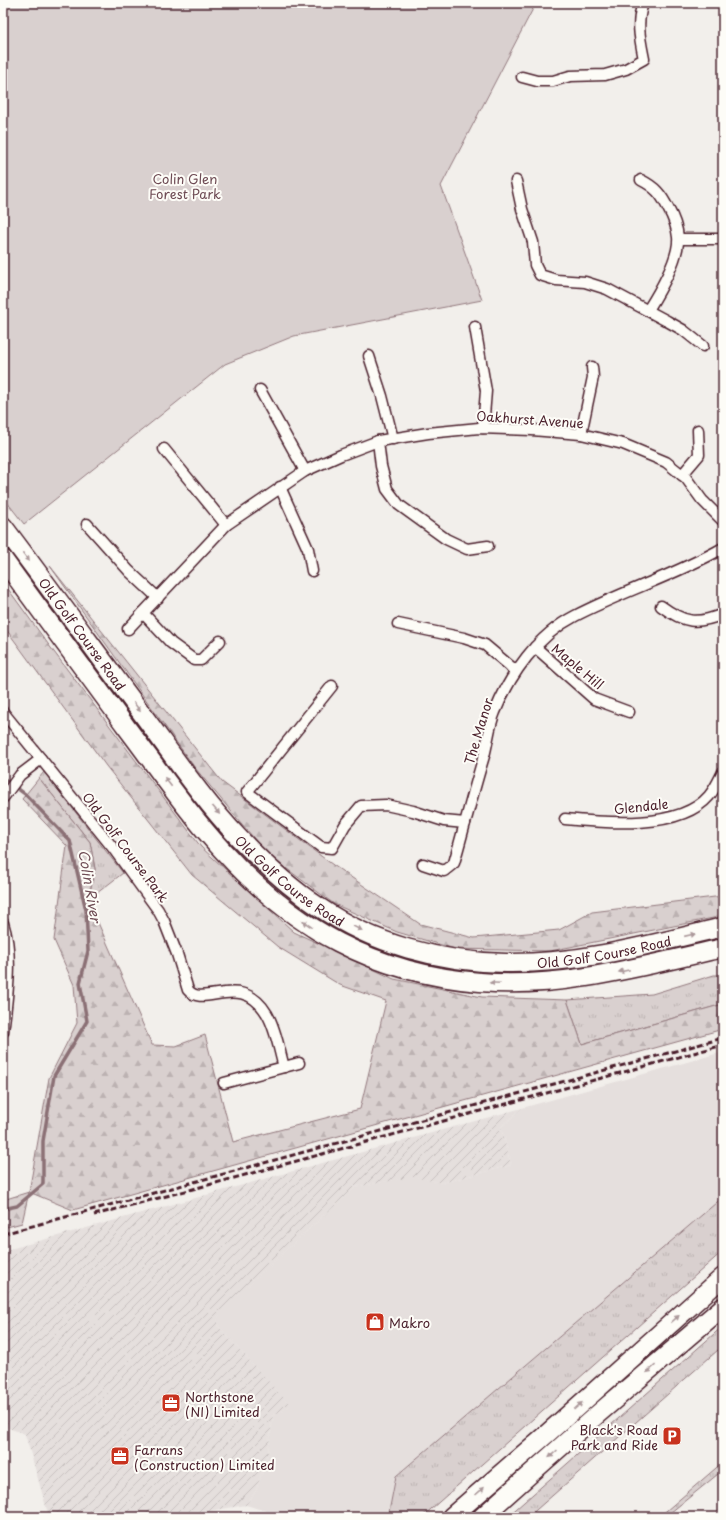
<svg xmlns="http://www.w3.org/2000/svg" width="726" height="1520" viewBox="0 0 726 1520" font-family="'Playpen Sans',sans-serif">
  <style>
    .built { fill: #e5dfdd }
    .industrial { fill: url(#industrial-furrows) }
    .grass { fill: url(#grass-tufts); stroke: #92787d }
    .forest { fill: url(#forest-firs); stroke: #92787d }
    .green { fill: #d9d0cf; stroke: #92787d }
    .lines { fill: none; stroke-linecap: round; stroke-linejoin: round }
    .stream { stroke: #8b6f75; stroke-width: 3.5 }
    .street-casing { stroke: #4a1f2b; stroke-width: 13 }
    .highway-casing { stroke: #4a1f2b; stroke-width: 21 }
    .street { stroke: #fdfcf7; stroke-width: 10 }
    .highway { stroke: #fdfcf7; stroke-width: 18 }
    .rail { stroke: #4a1f2b; stroke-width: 3; stroke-dasharray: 6 3; stroke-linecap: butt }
    .oneway { fill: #ac999b }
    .labels { text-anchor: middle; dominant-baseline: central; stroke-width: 4; stroke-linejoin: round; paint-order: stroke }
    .park-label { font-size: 13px; fill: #6e4b54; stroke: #fdfcf7 }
    .street-label { font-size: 13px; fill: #4a1f2b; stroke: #fdfcf7 }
    .poi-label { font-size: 13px; fill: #4a1f2b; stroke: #fdfcf7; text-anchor: start }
    .water-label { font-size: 14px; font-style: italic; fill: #704e56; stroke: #fdfcf7 }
  </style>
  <defs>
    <pattern id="industrial-furrows" width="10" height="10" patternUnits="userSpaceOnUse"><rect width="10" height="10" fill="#e5dfdd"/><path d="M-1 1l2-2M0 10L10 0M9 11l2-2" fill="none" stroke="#c6bfbe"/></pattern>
    <pattern id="grass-tufts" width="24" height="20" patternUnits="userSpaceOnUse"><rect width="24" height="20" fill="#d9d0cf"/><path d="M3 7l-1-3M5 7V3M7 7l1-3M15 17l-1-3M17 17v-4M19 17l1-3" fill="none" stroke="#bcb2b2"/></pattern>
    <pattern id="forest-firs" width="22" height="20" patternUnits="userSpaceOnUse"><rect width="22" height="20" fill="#d9d0cf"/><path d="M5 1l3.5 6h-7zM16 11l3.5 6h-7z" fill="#bcb2b2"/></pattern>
  </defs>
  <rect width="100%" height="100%" fill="#f2efeb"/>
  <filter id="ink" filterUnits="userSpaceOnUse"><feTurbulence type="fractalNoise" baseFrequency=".025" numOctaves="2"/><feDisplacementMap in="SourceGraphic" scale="8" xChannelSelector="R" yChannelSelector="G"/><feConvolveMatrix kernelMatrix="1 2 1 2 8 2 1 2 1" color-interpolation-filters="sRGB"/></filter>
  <g filter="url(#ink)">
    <!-- built -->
    <polygon class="built" points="723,1052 723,1197 396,1476 388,1517 286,1517 246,1505 256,1491 268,1452 273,1415 290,1406 217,1325 219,1311 355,1187 413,1176 442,1183 511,1165 501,1127 522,1108"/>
    <!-- industrial -->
    <polygon class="industrial" points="522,1108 501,1127 511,1165 442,1183 413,1177 355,1187 220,1311 217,1325 291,1406 273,1415 268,1452 256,1491 246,1505 172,1517 49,1517 25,1434 3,1426 3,1251"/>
    <!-- grass -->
    <g class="grass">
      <path d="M3,532L264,869L406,953L620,960L723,938V941C669,952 616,966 561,972C549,974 537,976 525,976C425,976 340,946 265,880C254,870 244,857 234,846C199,808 168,766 137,724C92,664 48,604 3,544Z"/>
      <polygon points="44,772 123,873 88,900 95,869 90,842 39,778"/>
      <polygon points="714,975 723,975 723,1004 582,1044 567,1000 652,994"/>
      <polygon points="723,1197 723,1251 422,1517 388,1517 396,1476"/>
      <polygon points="723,1326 723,1355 718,1350 528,1517 507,1517"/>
      <polygon points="723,1462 723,1470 665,1517 659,1517"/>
    </g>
    <!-- forest -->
    <g class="forest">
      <polygon points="50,566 222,782 333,865 420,924 474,938 559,930 592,912 723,896 723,916 550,951 455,949 397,932 334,904 267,854 195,768"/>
      <polygon points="3,582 51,648 201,847 294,932 394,979 482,997 567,1000 582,1044 723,1004 723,1029 73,1210 29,1192 22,1223 3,1228 3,1200 29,1192 49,1078 77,1023 74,985 54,940 67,846 22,799 39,778 90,842 95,869 88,900 152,1045 176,1046 205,1035 233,1142 360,1109 386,1001 340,985 278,947 192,875 106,766 3,625"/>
    </g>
    <!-- green -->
    <polygon class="green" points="3,3 536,3 441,186 482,300 294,336 225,364 24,524 3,497"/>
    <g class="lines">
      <!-- stream -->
      <polyline class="stream" points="3,778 25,794 70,841 86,910 88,951 80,983 87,1021 54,1076 43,1141 43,1184 17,1206 3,1209"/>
      <!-- street casing -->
      <g class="street-casing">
        <g id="street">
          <path d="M522,77L537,81H553L570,76L605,75L626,69L644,59C640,39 636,23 643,3"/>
          <path d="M641,180C655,187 661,194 668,208C673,217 677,227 678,237C680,257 658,294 648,310"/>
          <polyline points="516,181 522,209 533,242 535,265 540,275 556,280 585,282 607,289 667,321 683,330 703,346"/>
          <polyline points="679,239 723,239"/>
          <polyline points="475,327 486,391 483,428"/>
          <polyline points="369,356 382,396 393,439"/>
          <polyline points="260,390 305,471"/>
          <polyline points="581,434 593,377 592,367"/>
          <polyline points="378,441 381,466 387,489 399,505 446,539 467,549 488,546"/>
          <polyline points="164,449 226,525"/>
          <polyline points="682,475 699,455 698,430"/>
          <polyline points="280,487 308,549 312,571"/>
          <polyline points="87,524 129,571 158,598"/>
          <path d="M661,606C684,623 697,625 723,614"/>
          <polyline points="398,624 464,638 485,645 510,666 515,672"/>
          <polyline points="128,629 143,613"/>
          <polyline points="220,641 201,660 194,660 171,643 143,613 226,525 305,471 341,455 378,441 428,433 479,428 532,430 581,434 623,444 666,462 686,478 702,500 723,521"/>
          <polyline points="535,647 594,699 629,712"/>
          <polyline points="332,686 247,792 321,847 332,848 345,825 361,806 386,805 413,811 444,821 465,823"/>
          <path d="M3,712L113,848L158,910L164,921L177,954L188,990C203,1009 242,971 267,1014C276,1029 279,1050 284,1067"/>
          <polyline points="3,798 20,775 41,759"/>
          <path d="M565,819C606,823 680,830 709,796C715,789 719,780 723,772"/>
          <path d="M423,864L444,871L454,863C464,828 473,792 484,756C488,742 489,726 495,712C510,674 538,635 575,616C623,591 676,575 723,548"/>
          <path d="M3,923C14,957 7,997 3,1032"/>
          <polyline points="224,1083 299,1063"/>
        </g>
      </g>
      <!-- highway casing -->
      <g class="highway-casing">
        <g id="highway">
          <path id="s1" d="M3,526C49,587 94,649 140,711C172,754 202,799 239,838C263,863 290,888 319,907C373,944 440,962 506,963C580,964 652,944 723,927"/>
          <path d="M3,559C44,616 86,672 127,728C158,769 188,813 223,851C293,928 375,974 480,982C562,989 643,966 723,948"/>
          <polyline points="451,1517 549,1432 723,1277"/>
          <polyline points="482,1517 592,1419 723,1307"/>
        </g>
      </g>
      <!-- street -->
      <use href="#street" class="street"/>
      <!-- highway -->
      <use href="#highway" class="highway"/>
      <!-- rail -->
      <g class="rail">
        <polyline points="94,1215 212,1184 723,1045"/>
        <polyline points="3,1234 723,1038"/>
      </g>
    </g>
    <!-- one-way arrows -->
    <defs><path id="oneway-solid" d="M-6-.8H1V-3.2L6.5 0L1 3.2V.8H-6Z"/></defs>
    <g class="oneway">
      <use href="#oneway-solid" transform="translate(26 557) rotate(53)"/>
      <use href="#oneway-solid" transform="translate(137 707) rotate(54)"/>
      <use href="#oneway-solid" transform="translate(168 782) rotate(-127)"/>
      <use href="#oneway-solid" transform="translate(216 810) rotate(50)"/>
      <use href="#oneway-solid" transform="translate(307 924) rotate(-146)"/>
      <use href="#oneway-solid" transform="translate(357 928) rotate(26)"/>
      <use href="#oneway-solid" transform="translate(690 935) rotate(-13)"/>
      <use href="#oneway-solid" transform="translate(624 971) rotate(168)"/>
      <use href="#oneway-solid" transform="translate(495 983) rotate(-178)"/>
      <use href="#oneway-solid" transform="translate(675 1319) rotate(-42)"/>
      <use href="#oneway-solid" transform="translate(651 1369) rotate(140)"/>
      <use href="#oneway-solid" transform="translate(578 1406) rotate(-42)"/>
      <use href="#oneway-solid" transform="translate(553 1454) rotate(138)"/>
      <use href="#oneway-solid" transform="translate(480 1491) rotate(-41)"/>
    </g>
  </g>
  <!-- icons -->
  <defs>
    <g id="shop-square" transform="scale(1)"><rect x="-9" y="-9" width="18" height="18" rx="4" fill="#c8321e" stroke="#fdfcf7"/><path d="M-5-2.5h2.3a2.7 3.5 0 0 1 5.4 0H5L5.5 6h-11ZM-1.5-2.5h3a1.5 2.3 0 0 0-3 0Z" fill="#fff"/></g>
    <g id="office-square" transform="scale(1)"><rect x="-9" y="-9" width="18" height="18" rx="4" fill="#c8321e" stroke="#fdfcf7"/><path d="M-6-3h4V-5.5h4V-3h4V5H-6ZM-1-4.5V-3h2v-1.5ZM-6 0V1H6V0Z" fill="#fff"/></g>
    <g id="parking-square" transform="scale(1)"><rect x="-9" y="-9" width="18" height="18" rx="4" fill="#c8321e" stroke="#fdfcf7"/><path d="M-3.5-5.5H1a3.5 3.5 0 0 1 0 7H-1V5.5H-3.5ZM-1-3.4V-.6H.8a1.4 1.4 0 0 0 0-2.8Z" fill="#fff"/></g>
  </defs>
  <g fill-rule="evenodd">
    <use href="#shop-square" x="375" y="1322"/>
    <use href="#office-square" x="171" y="1403"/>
    <use href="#parking-square" x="672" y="1436"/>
    <use href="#office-square" x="120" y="1456"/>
  </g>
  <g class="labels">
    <!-- park labels -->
    <g class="park-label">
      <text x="185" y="178">Colin Glen<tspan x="185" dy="15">Forest Park</tspan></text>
    </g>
    <!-- street labels -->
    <g class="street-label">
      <text transform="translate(530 419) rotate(4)">Oakhurst Avenue</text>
      <text stroke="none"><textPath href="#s1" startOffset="134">Old Golf Course Road</textPath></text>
      <text transform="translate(578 666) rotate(40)">Maple Hill</text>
      <text transform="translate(478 731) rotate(-73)">The Manor</text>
      <text transform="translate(641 806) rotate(-6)">Glendale</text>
      <text transform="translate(126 847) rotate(53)">Old Golf Course Park</text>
      <text stroke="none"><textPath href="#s1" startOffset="458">Old Golf Course Road</textPath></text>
      <text stroke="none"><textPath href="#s1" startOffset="794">Old Golf Course Road</textPath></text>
    </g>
    <!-- poi labels -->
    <g class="poi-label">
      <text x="389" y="1322">Makro</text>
      <text x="185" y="1396">Northstone<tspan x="185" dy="15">(NI) Limited</tspan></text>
      <text x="658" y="1429" text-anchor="end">Black's Road<tspan x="658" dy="15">Park and Ride</tspan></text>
      <text x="134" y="1449">Farrans<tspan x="134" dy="15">(Construction) Limited</tspan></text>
    </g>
    <!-- water labels -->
    <g class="water-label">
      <text transform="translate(90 886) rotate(80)">Colin River</text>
    </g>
  </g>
  <!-- margin -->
  <rect width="726" height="1520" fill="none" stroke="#fdfcf7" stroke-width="16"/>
  <rect x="8" y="8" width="710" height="1504" fill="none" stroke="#4a1f2b" stroke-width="1.5" filter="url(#ink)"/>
</svg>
